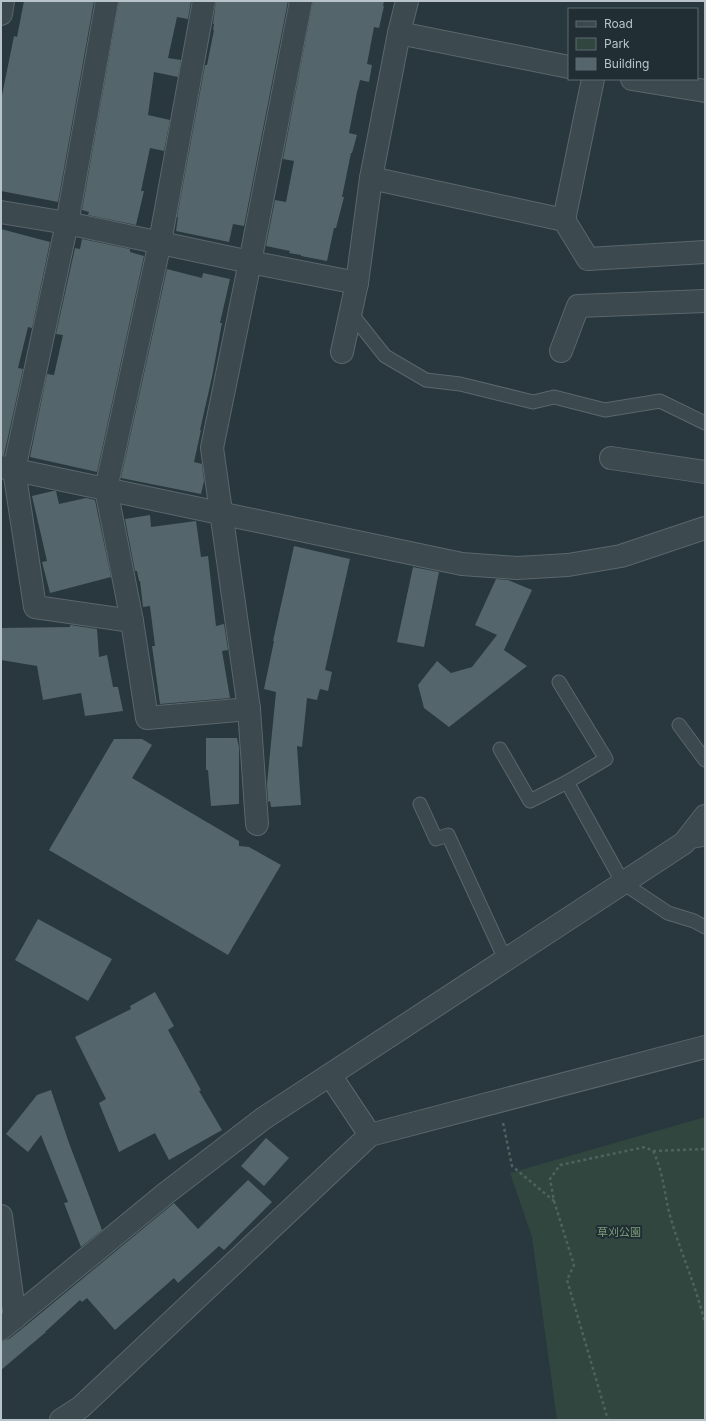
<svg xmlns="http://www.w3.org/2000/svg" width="706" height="1421" viewBox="0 0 706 1421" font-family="Inter,'Noto Sans JP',sans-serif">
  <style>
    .green { fill: #30463f }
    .building { fill: #54656b }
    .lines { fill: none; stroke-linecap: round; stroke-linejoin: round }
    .service-casing { stroke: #5a676c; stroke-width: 15 }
    .minor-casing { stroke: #5a676c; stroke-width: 24 }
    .path { stroke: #4f625f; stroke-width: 2.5; stroke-dasharray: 3 3; stroke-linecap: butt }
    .service { stroke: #3c494e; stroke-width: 13 }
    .minor { stroke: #3c494e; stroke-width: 22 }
    .labels { text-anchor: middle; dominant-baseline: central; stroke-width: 4; stroke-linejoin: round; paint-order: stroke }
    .park-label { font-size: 11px; fill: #7b9d79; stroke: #212e34 }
  </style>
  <rect width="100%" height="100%" fill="#28383e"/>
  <!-- green -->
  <polygon class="green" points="705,1117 705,1420 557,1420 532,1237 510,1173"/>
  <!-- building -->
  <g class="building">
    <polygon points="24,1 94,1 58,202 1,191 1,100 14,36 17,37"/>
    <polygon points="119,1 191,1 188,19 177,17 168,58 181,60 178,77 154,72 148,115 170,120 164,151 150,148 141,191 144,191 136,225 88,215 89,212 82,210"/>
    <polygon points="216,1 288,1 244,226 233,224 229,242 176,231 178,217 177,217 205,65 207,65 214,30 213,30 214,24 213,24"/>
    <polygon points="313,1 384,1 383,6 384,6 379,28 374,27 367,64 372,65 369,82 360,80 357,92 349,133 357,135 352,153 351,153 342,197 344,197 336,228 334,228 327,261 301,256 301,255 289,253 290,251 266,246 275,200 286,202 294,161 283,159"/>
    <polygon points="1,229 50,242 32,328 28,327 18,368 23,369 4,455 1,455"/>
    <polygon points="82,239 130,249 130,252 144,256 97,472 30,457 47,374 54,375 63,335 56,334 75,248 80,249"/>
    <polygon points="167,269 202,278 203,273 230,279 220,323 222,323 212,377 200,430 201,430 194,462 202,464 204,481 201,494 121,478"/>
    <polygon points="53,491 56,491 59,504 86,498 95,500 111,577 50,593 42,562 47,561 32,496"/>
    <polygon points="150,515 151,527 196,521 201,557 208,556 216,626 224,624 228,650 222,651 230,698 160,704 152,646 155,646 150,606 143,607 140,581 139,581 137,571 135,571 125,519"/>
    <polygon points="294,546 350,559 325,670 332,672 328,691 320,689 317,700 307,698 302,747 297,746 301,805 271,807 270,801 268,802 267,784 276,692 264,689 274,641 273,641"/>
    <polygon points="413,567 439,572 424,647 397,642"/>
    <polygon points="496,579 508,580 532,590 504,650 527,666 449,727 424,708 418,685 437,661 451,673 472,667 497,635 475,625"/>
    <polygon points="70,625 97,629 99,657 107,655 113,687 118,687 123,711 85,716 81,693 43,700 37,666 1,660 1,628 70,627"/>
    <polygon points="206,738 237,738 239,747 239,804 211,806 208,770 206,770"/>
    <polygon points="114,739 142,739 152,745 132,778 239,841 239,846 249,847 281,865 228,955 49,850"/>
    <polygon points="38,919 112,959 88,1001 15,960"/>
    <polygon points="155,992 174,1026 168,1030 201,1090 199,1091 222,1130 169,1160 155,1133 119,1152 99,1103 106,1099 75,1037 131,1009 130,1006"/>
    <polygon points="51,1090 69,1143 102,1230 81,1247 64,1203 68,1202 41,1135 28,1152 6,1134 37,1095"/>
    <polygon points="266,1138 289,1158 264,1186 241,1166"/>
    <polygon points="248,1180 272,1202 224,1250 219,1246 178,1283 174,1278 115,1330 87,1298 82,1302 80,1300 45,1332 46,1332 1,1370 1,1341 9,1339 23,1328 174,1203 198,1229"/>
  </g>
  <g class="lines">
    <!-- service casing -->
    <g class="service-casing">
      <g id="service">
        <polyline points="350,312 385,356 426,380 460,384 533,402 554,397 605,410 660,401 705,423"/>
        <polyline points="679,725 705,760"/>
        <polyline points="500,749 530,801 567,782 606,759 559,682"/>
        <polyline points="567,782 623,883 668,913 694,921 705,927"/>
        <polyline points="420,804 436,839 448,835 505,959"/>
        <polyline points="684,843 705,839"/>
      </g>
    </g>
    <!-- minor casing -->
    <g class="minor-casing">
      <g id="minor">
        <polyline points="107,1 67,223 14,470 35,607 132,621"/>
        <polyline points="204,1 160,242 106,489 132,621 147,718 249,709 212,448 250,262 301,1"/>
        <polyline points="1,14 3,1"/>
        <polyline points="399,33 569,67"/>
        <polyline points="632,79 705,91"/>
        <polyline points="371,178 564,220 588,259 705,252"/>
        <polyline points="1,212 67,223 250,262 357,283"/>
        <polyline points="564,220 593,79"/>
        <polyline points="561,351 578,306 705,301"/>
        <polyline points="342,352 357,283 371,178 399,33 407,1"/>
        <polyline points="611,458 705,472"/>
        <polyline points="1,467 462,564 517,568 568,565 621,556 705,528"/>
        <polyline points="249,709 257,824"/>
        <polyline points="330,1075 370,1135"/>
        <polyline points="1,1216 15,1318"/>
        <polyline points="1,1329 165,1194 264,1118 684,843 705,816"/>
        <polyline points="61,1420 81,1407 370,1135 705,1047"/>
      </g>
    </g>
    <!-- path -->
    <g class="path">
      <polyline points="503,1123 512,1166 554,1201 550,1179 560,1165 645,1147 653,1151 705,1149"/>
      <path d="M653,1151C664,1173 664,1196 671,1219C681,1254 697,1288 705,1324"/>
      <polyline points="554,1201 574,1265 567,1280 608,1420"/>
    </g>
    <!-- service -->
    <use href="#service" class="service"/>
    <!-- minor -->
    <use href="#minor" class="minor"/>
  </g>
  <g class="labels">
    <!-- park labels -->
    <g class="park-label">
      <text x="619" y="1232">草刈公園</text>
    </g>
  </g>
  <!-- border -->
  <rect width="706" height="1421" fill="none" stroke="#b8c4c9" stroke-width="4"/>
  <!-- legend -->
  <rect x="568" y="8" width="130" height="72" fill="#212e34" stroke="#5d6a70"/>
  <rect x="576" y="21" width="20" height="6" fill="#3c494e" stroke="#5d6a70"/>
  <text x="604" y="28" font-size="12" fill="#b8c4c9">Road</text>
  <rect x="576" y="38" width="20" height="12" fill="#30463f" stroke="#5d6a70"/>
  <text x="604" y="48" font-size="12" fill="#b8c4c9">Park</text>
  <rect x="576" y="58" width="20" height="12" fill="#54656b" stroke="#5d6a70"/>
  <text x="604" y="68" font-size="12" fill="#b8c4c9">Building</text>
</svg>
